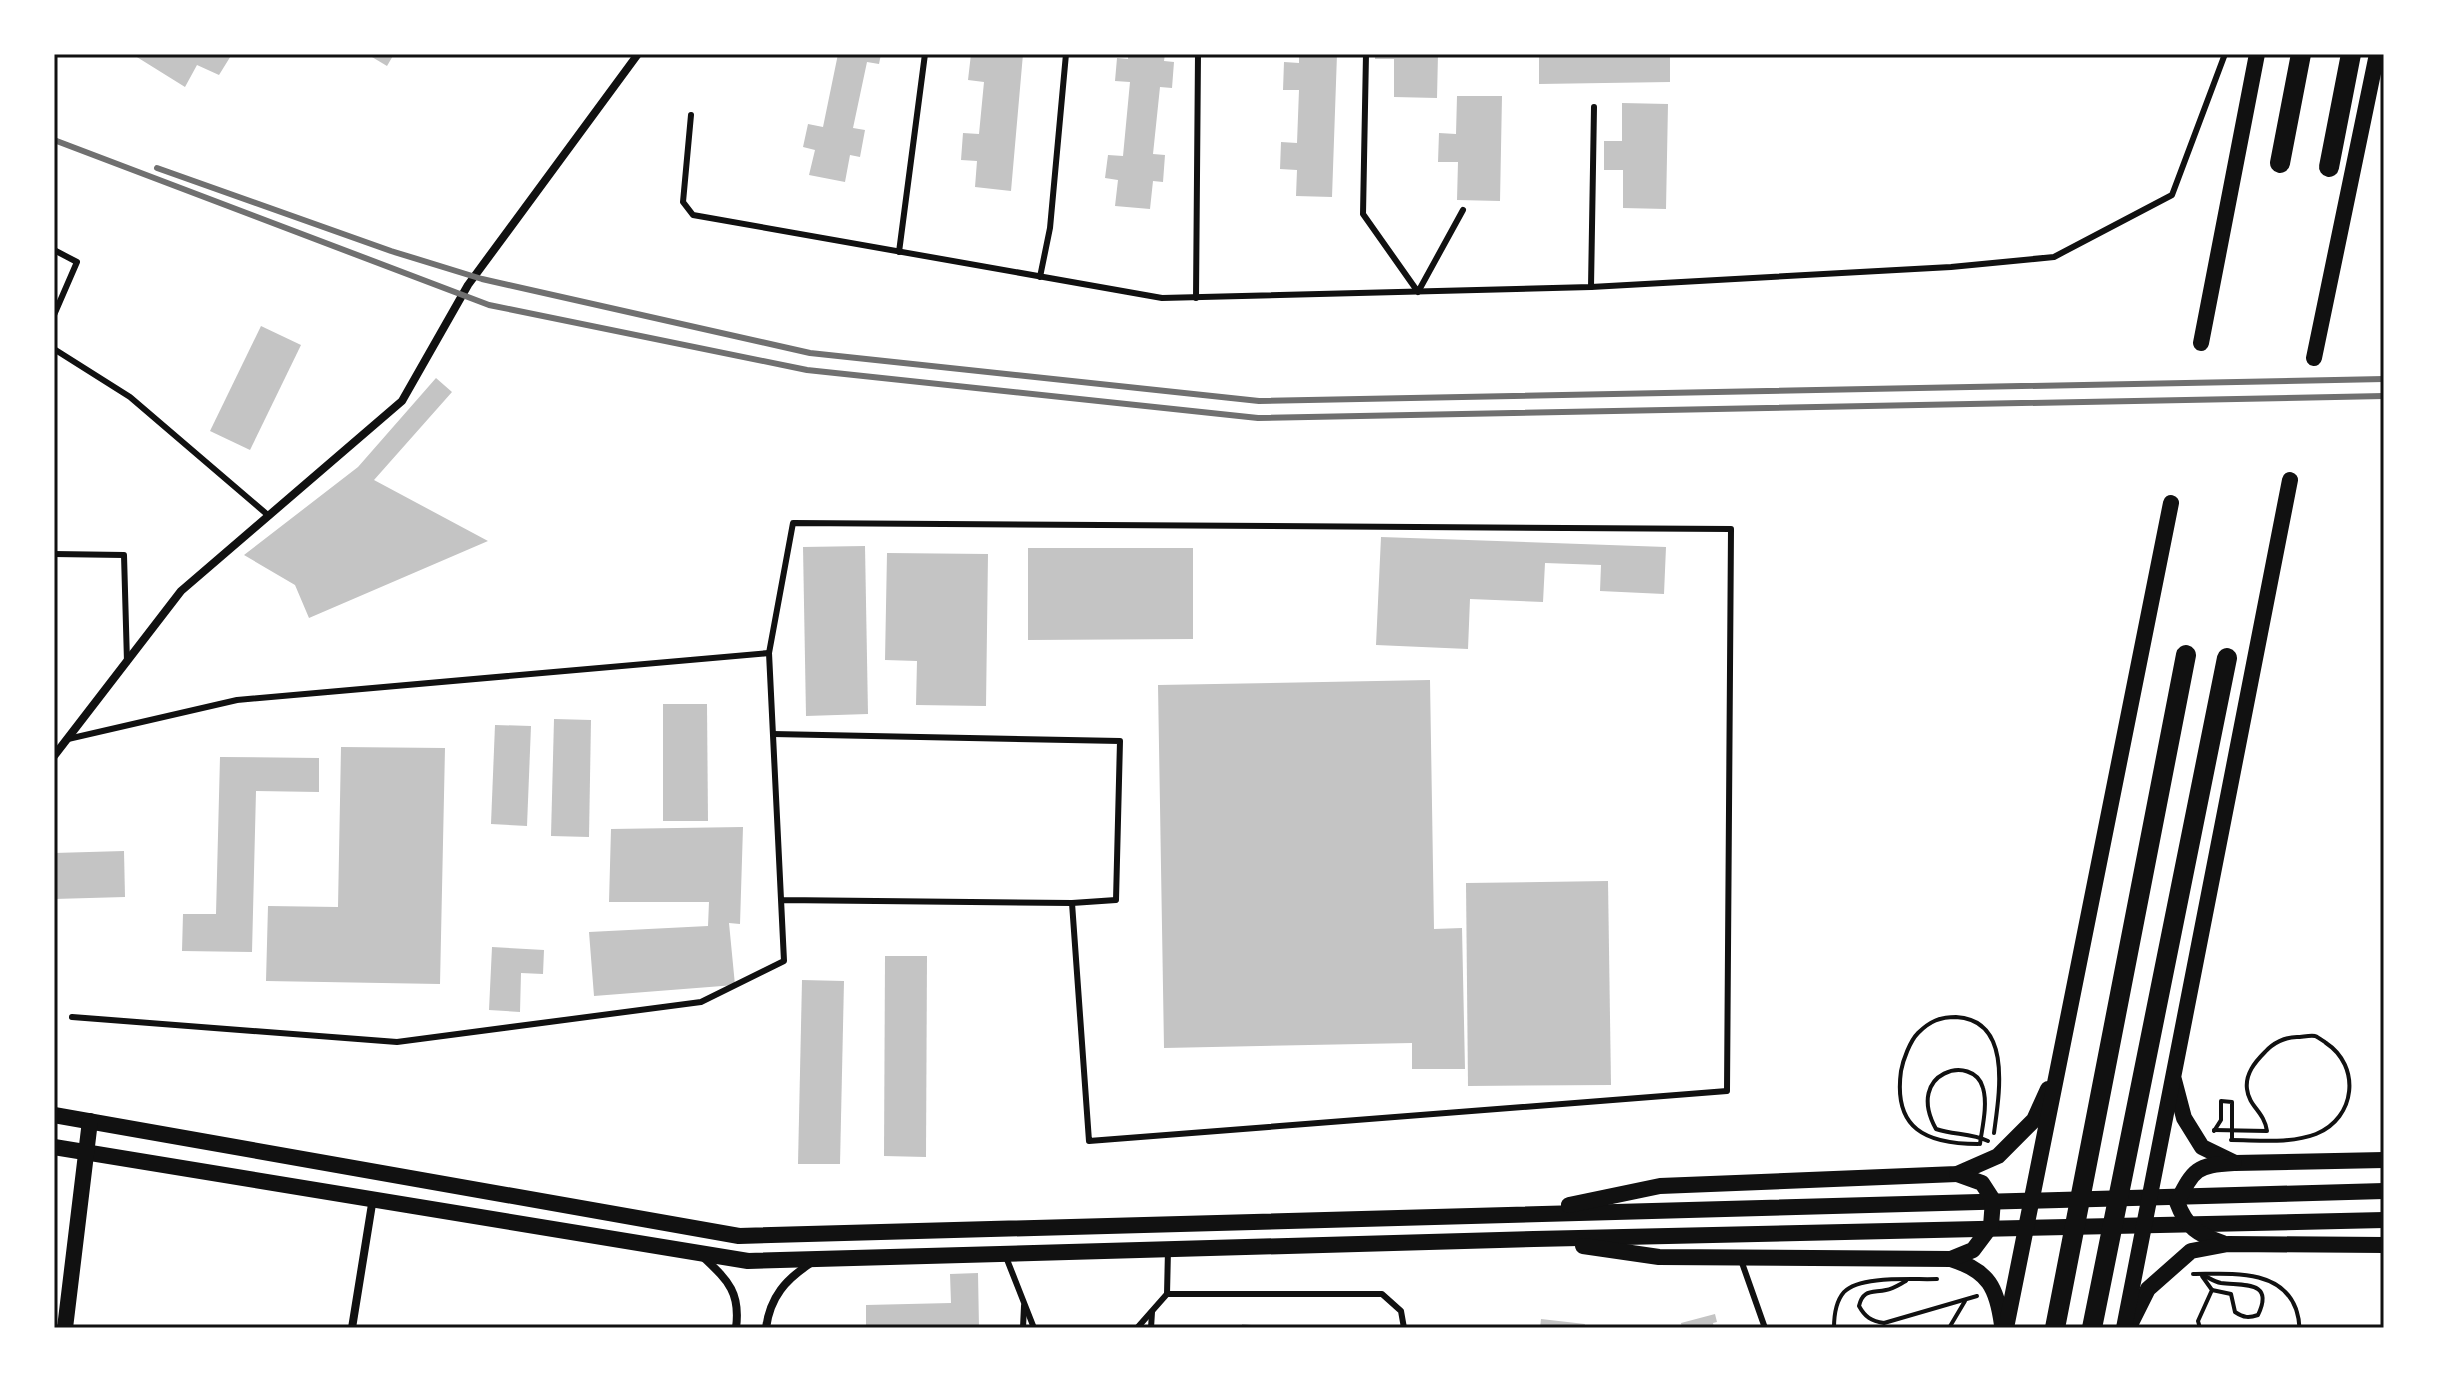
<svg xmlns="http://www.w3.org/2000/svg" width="2438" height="1382" viewBox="0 0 2438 1382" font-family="'Roboto Serif',serif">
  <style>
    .building { fill: #c4c4c4 }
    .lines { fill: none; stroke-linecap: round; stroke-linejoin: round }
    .path { stroke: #111; stroke-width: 4 }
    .service { stroke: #111; stroke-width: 6 }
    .minor { stroke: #111; stroke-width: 8 }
    .secondary { stroke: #111; stroke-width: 16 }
    .trunk { stroke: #111; stroke-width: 20 }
    .rail { stroke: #707070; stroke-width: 6 }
    .neatline { fill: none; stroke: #111; stroke-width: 3 }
  </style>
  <rect width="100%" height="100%" fill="#fff"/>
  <!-- building -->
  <g class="building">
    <polygon points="132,54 232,54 219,75 197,65 185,87"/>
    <polygon points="367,54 394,54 387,66"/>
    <polygon points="838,54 881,54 879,64 867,62 853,128 865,130 860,157 850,155 845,182 809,175 815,150 803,147 808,124 823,127"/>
    <polygon points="971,54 1023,54 1011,191 975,187 977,161 961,160 963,133 979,134 984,82 968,80"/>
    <polygon points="1128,54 1165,54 1164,61 1174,62 1172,88 1160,87 1153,154 1165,155 1163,182 1153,181 1150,209 1115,206 1118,180 1105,178 1108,155 1123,156 1130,82 1115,81 1117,58 1128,59"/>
    <polygon points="1299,54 1337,54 1332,197 1296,196 1297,170 1280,169 1281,142 1297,143 1299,90 1283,90 1284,62 1299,63"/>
    <polygon points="1375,54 1438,54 1437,98 1394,97 1394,59 1375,59"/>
    <polygon points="1539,54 1670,54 1670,82 1539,84"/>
    <polygon points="1457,96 1502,96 1500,201 1457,200 1458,162 1438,162 1439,133 1456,134"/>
    <polygon points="1622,103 1668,104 1666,209 1623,208 1623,170 1604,170 1604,141 1622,141"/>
    <polygon points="261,326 301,345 250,450 210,431"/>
    <polygon points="436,378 452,392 374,480 488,541 309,618 295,585 244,555 358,467"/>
    <polygon points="1381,537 1666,547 1664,594 1600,591 1601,565 1545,563 1543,602 1470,599 1468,649 1376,645"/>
    <polygon points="865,546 868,714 806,716 803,547"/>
    <polygon points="1028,548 1193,548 1193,639 1028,640"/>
    <polygon points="887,553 988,554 986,706 916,705 917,661 885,660"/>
    <polygon points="1430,680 1434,929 1462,928 1465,1069 1412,1069 1412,1043 1164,1048 1158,685"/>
    <polygon points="663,704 707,704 708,821 663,821"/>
    <polygon points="554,719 591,720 589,837 551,836"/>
    <polygon points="495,725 531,726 527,826 491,824"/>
    <polygon points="341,747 445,748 440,984 266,981 268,906 338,907"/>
    <polygon points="220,757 319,758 319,792 256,791 252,952 182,951 183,914 216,914"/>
    <polygon points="743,827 740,924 729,923 735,985 594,996 589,932 708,926 709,902 609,902 611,829"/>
    <polygon points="124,851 125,897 54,899 54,853"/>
    <polygon points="1608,881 1611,1085 1468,1086 1466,883"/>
    <polygon points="492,947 544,950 543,974 521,973 520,1012 489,1010"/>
    <polygon points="885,956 927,956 926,1157 884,1156"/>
    <polygon points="802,980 844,981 840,1164 798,1164"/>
    <polygon points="978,1273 979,1328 866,1328 866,1305 951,1303 950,1274"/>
    <polygon points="1715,1314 1717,1322 1713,1323 1714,1328 1682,1328 1681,1323"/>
    <polygon points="1541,1319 1585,1324 1584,1328 1540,1328"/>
    <polygon points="1242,1324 1261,1326 1261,1328 1242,1328"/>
  </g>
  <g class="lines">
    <!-- path -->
    <g class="path">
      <path d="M2214,1130L2267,1131C2264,1111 2249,1107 2247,1089C2245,1074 2255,1062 2265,1052C2273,1043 2285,1037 2297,1037C2302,1037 2310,1035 2315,1036C2316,1036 2325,1042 2326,1043C2361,1066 2356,1118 2316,1134C2290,1144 2258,1140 2231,1140"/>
      <polyline points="2214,1131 2221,1120 2221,1101 2232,1102 2232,1140"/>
      <path d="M1978,1144C1926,1144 1893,1129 1901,1071C1903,1060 1910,1041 1918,1033C1930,1021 1940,1017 1956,1017C2013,1020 1999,1095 1994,1133"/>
      <path d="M1980,1144C1982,1128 1988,1105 1983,1088C1974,1053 1904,1071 1936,1129C1953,1135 1971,1133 1988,1141"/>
      <path d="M2193,1274C2229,1274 2281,1268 2296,1309C2298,1316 2300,1321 2299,1328"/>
      <path d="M2203,1275C2209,1278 2215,1282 2221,1283C2242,1286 2275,1280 2258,1315C2249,1318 2244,1318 2235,1312L2231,1294L2212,1290"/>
      <path d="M1906,1281C1900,1284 1893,1289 1886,1290C1872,1293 1863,1289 1859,1306C1865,1317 1871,1321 1884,1323L1977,1296"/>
      <path d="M1834,1328C1834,1317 1836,1301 1844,1292C1860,1275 1914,1280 1937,1279"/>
      <polyline points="1949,1328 1965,1301"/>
      <polyline points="2200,1328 2198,1321 2212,1290 2202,1276"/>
    </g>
    <!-- service -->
    <g class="service">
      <polyline points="1366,54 1363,214 1418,292 1463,210"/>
      <polyline points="691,115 683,202 693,215 1162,298 1591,287 1951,267 2054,257 2172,195 2225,54"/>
      <polyline points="54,250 77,262 54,315"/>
      <polyline points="899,252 925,54"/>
      <polyline points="1040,277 1050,228 1066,54"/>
      <polyline points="1591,287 1594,107"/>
      <polyline points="1196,298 1198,54"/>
      <polyline points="54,349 130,397 269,516"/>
      <polyline points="54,554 124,555 127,662"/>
      <polyline points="773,734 1120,741 1116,900 1072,903"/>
      <polyline points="68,739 237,700 769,653"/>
      <polyline points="72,1017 397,1042 701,1002 784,961 769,653 793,523 1731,529 1727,1091 1089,1141 1072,903 781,900"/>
      <polyline points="1006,1257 1034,1328"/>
      <polyline points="1741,1260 1765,1328"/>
      <polyline points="1167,1294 1168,1250"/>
      <polyline points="1023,1328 1024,1306"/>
      <polyline points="1137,1328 1167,1294 1382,1294 1401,1311 1404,1328"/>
      <polyline points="1151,1328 1152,1312"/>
    </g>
    <!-- minor -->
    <g class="minor">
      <polyline points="54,756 181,591 402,401 468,285 638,54"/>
      <path d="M701,1255C726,1279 741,1290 736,1328"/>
      <polyline points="352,1328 373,1198"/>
      <path d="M766,1328C770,1297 786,1279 811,1263"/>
    </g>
    <!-- secondary -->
    <g class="secondary">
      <polyline points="2201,343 2257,54"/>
      <polyline points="2314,358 2377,54"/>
      <polyline points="2174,1080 2184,1118 2202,1147 2235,1163 2384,1160"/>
      <polyline points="54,1115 739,1236 2384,1191"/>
      <polyline points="54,1147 748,1261 1534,1239 2384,1220"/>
      <polyline points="1569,1205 1660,1186 1957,1174 1998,1156 2034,1120 2048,1089"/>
      <path d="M2223,1243C2198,1235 2186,1227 2177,1202C2194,1169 2196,1165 2234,1163"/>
      <path d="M1583,1246L1659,1257L1951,1259C1989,1271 1997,1288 2002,1325"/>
      <polyline points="1951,1259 1973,1250 1991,1226 1993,1200 1982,1183 1957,1174"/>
      <polyline points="2131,1323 2148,1289 2191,1251 2228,1244 2384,1245"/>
      <polyline points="65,1328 90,1121"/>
      <polyline points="2006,1328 2171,503"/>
      <polyline points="2124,1328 2290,480"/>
    </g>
    <!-- trunk -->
    <g class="trunk">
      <polyline points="2280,163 2301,54"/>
      <polyline points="2329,167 2351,54"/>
      <polyline points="2055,1328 2186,655"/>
      <polyline points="2092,1328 2227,658"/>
    </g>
    <!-- rail -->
    <g class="rail">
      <polyline points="54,140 489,305 807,370 1258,418 2384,396"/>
      <polyline points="157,168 391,251 482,279 810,353 1259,401 2384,379"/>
    </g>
  </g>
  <!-- border -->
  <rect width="2438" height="1382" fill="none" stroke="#ffffff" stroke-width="112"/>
  <rect x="56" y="56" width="2326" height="1270" class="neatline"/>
</svg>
